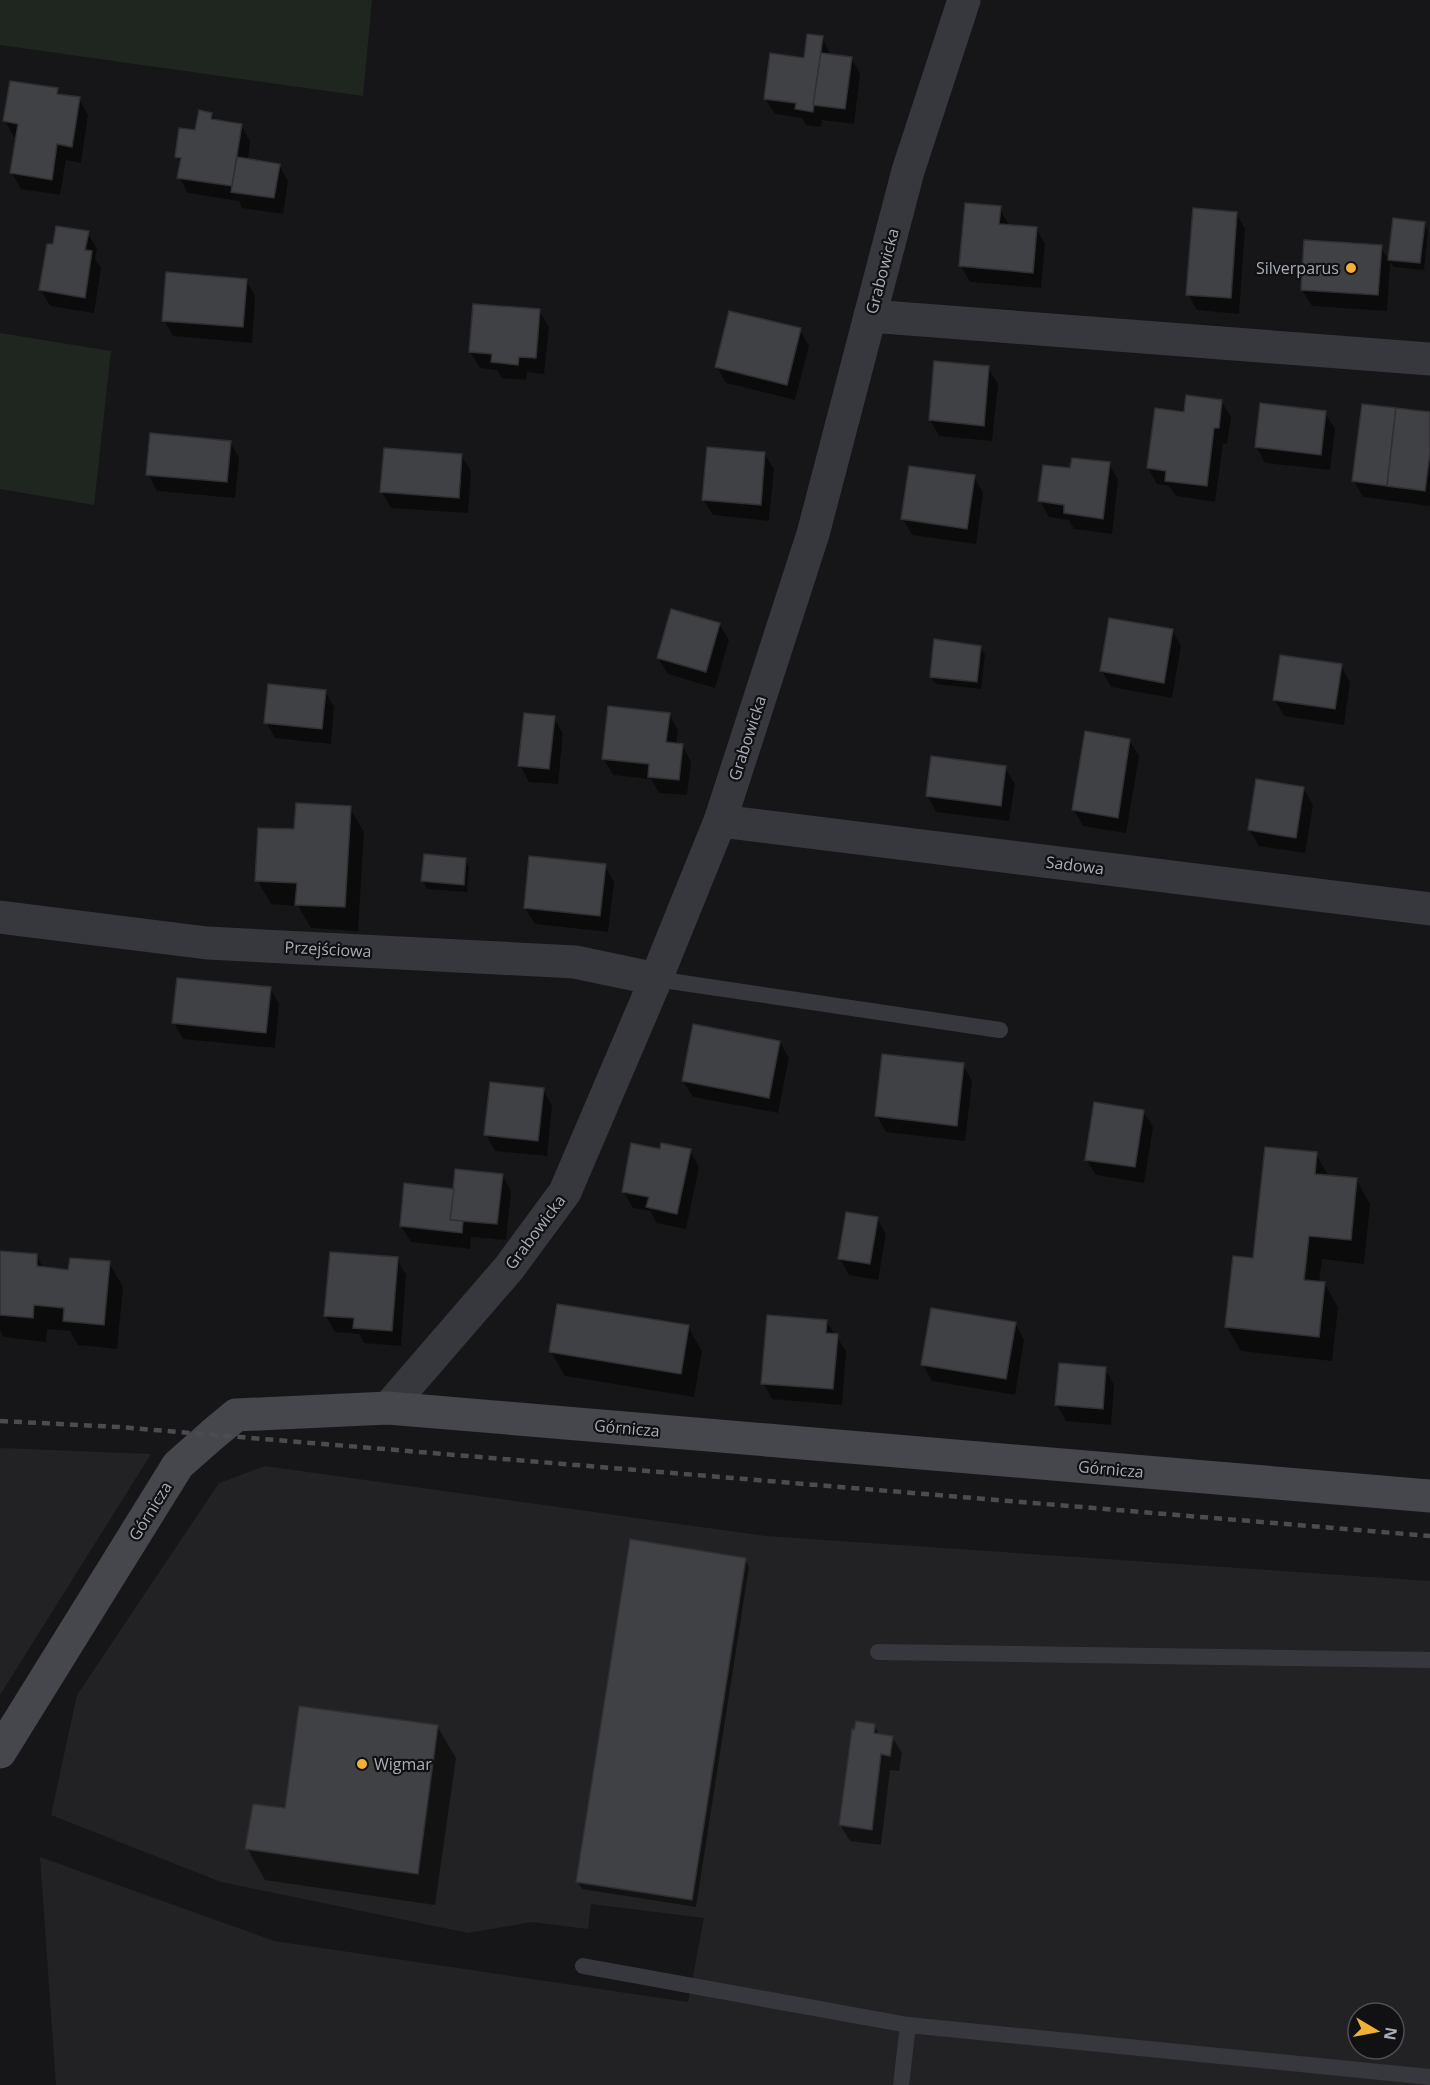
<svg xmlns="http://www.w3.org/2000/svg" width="1430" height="2085" viewBox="0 0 1430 2085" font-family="'Open Sans',sans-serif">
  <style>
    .built { fill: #222225; fill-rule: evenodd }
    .green { fill: #1e261f }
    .shadow { fill: #0007 }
    .building { fill: #404145; stroke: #303034; stroke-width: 1.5 }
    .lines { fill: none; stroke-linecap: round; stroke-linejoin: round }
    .lane { stroke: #37383d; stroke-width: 16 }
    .street { stroke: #37383d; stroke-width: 33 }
    .secondary { stroke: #45474d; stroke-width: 33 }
    .rail { stroke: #4a4c52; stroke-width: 4.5; stroke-dasharray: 8 6; stroke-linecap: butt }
    .poi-dot { fill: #f2b134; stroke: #111113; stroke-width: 2 }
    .labels { text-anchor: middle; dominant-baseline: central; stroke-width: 4.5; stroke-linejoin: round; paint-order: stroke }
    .poi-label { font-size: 16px; fill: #a8adb8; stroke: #111113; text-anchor: end }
    .street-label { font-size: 16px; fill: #a8adb8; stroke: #111113 }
  </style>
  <rect width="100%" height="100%" fill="#161618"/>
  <!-- built -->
  <g class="built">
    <polygon points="0,1448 151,1454 0,1695"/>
    <path d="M265,1466L765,1536L1430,1581V2085H56L40,1857L274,1941L688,2002L704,1918L591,1904L588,1929L532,1922L468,1933L221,1882L51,1815L77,1695L219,1483ZM1358,2013H1394V2049H1358Z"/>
  </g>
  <!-- green -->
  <g class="green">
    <polygon points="0,0 372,0 363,96 0,45"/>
    <polygon points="0,333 111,351 94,505 0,489"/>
  </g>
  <!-- shadow -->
  <g class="shadow">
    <polygon points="822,37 831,56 851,58 860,74 854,124 822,120 821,127 806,125 802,118 775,114 765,98 806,59"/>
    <polygon points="57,90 61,96 79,99 88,115 81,163 66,160 60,195 21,189 12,173 17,138 14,137 5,121"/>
    <polygon points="211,114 215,121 241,125 250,141 248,160 279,165 288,181 283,214 242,208 239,201 188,193 179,177 181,164 177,156"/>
    <polygon points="1000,208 1009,226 1036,228 1045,244 1041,288 970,282 961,266"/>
    <polygon points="1236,213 1245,229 1239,314 1197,310 1188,294"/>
    <polygon points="1394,220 1424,223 1428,231 1424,270 1394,267 1390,262 1387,311 1312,306 1302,290 1381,247 1389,261"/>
    <polygon points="88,233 97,249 95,259 101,268 94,313 50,306 41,290 54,246"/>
    <polygon points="246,280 255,296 252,343 173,336 164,320"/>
    <polygon points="539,311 549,327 544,374 527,372 526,380 502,378 497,370 480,368 470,352"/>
    <polygon points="800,330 809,346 795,400 726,383 717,367"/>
    <polygon points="988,368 998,384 992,441 939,436 930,420"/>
    <polygon points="1221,401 1231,417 1227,444 1223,443 1215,502 1176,496 1169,486 1157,484 1148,468 1185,414"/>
    <polygon points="1325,413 1335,429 1330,470 1265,463 1256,446"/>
    <polygon points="1430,414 1430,506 1363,497 1354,481"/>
    <polygon points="230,442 239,458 235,498 157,491 148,474"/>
    <polygon points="764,453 774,469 769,521 713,515 703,499"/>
    <polygon points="461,455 471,471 468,513 391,508 382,492"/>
    <polygon points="1109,464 1118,480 1112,534 1074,529 1069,520 1049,517 1040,501 1072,470"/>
    <polygon points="974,477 983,493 976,544 912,535 903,519"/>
    <polygon points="719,624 729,640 715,688 668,674 658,658"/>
    <polygon points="1172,630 1181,646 1172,698 1111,687 1102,671"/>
    <polygon points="980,647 985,655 981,689 936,684 931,677"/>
    <polygon points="1341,666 1350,682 1344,725 1284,716 1275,700"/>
    <polygon points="325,691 334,707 331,744 275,738 266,722"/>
    <polygon points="669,714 678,730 676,745 682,745 691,762 687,795 659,793 651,779 613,775 604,759"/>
    <polygon points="554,718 563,734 558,784 529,782 520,765"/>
    <polygon points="1129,740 1139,756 1126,833 1083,826 1074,810"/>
    <polygon points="1005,768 1015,784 1009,821 936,812 927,795"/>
    <polygon points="1303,788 1313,805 1305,853 1259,846 1249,830"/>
    <polygon points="350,808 364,832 358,931 311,928 298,906 271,904 257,880 296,831"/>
    <polygon points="465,860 469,867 467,892 427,889 423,881"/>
    <polygon points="605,866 614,882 608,932 535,924 525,908"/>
    <polygon points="270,988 279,1004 275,1048 183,1039 174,1023"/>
    <polygon points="780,1042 789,1058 778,1113 693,1097 683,1081"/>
    <polygon points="963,1065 972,1081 965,1141 886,1132 877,1116"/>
    <polygon points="543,1089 552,1106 547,1156 495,1151 486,1135"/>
    <polygon points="1143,1111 1153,1127 1144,1183 1096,1175 1086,1159"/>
    <polygon points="661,1151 690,1151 699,1167 686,1229 657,1223 650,1211 633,1208 623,1191"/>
    <polygon points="1316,1154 1329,1177 1356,1179 1370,1204 1364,1264 1322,1259 1319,1283 1324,1283 1338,1307 1332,1361 1241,1351 1227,1327 1254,1259"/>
    <polygon points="502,1175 511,1191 506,1240 471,1237 470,1249 411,1242 401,1226 405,1185 455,1190"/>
    <polygon points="877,1218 886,1234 878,1280 849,1275 840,1259"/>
    <polygon points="0,1252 37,1256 44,1269 69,1271 109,1263 123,1287 117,1349 78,1345 70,1331 47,1329 46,1342 4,1337 0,1330"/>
    <polygon points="397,1259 406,1275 401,1346 364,1343 359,1334 335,1332 326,1316"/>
    <polygon points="826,1321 846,1351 842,1405 772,1399 763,1383"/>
    <polygon points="1015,1323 1024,1340 1015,1395 932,1381 923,1365"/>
    <polygon points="688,1327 702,1351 694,1397 565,1376 551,1352"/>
    <polygon points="1105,1369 1114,1385 1111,1425 1066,1421 1057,1405"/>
    <polygon points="745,1559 749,1567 696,1907 582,1889 577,1881"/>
    <polygon points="874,1725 880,1736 892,1737 902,1753 899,1771 890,1770 881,1845 850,1841 840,1825"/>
    <polygon points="437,1726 456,1758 435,1905 265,1880 247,1848 286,1809"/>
  </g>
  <!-- building -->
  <g class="building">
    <polygon points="807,34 823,36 813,112 795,109 796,103 764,99 770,53 804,58"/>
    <polygon points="821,53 852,57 845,109 813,105"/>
    <polygon points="10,81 58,88 57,94 80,97 72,147 57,144 52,180 10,173 18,124 3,121"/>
    <polygon points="199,110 212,113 211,119 242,124 232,186 177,178 181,158 175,157 179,128 195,130"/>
    <polygon points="237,157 280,164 274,198 231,192"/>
    <polygon points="965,203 1001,206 999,224 1037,227 1033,273 959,266"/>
    <polygon points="1193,208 1237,212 1231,298 1186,295"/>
    <polygon points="1393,218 1425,222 1420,263 1388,260"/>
    <polygon points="56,226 89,231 85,250 92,251 85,298 39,290 47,244 53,244"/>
    <polygon points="1304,240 1382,245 1378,295 1301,290"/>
    <polygon points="166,272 247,279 243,327 162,321"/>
    <polygon points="473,304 540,309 536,358 519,357 518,365 491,362 492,354 469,352"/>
    <polygon points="729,311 801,328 787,385 715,367"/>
    <polygon points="934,361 989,366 984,426 929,420"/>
    <polygon points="1186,395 1222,400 1219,428 1214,428 1207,486 1165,481 1166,471 1147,468 1155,408 1184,412"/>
    <polygon points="1260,403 1326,411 1321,455 1255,447"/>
    <polygon points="1362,404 1396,408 1387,486 1352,481"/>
    <polygon points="1396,408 1430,412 1430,452 1425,491 1387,486"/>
    <polygon points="150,433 231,441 227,482 146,475"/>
    <polygon points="707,447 765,452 761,505 702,500"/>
    <polygon points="384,448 462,454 459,498 380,492"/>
    <polygon points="1072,458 1110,462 1103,519 1064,513 1064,505 1038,501 1043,465 1070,468"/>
    <polygon points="909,466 975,475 967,529 901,519"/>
    <polygon points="671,609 720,623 706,672 657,658"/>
    <polygon points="1109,618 1173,629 1164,683 1100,671"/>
    <polygon points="934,639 981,646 977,682 930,677"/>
    <polygon points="1280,655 1342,664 1335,709 1273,700"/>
    <polygon points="268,684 326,690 322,729 264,723"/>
    <polygon points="608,706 670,713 666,742 683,744 679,780 648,777 649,764 602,759"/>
    <polygon points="524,713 555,716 549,769 518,766"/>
    <polygon points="1085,731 1130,739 1118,818 1072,810"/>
    <polygon points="931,756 1006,766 1001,806 926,796"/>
    <polygon points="1256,779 1304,787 1296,838 1248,830"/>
    <polygon points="296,803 351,806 345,907 295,905 297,883 255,881 258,828 294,829"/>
    <polygon points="424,854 466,858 464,885 421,881"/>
    <polygon points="529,856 606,864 600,916 524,908"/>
    <polygon points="177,978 271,987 266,1033 172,1023"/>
    <polygon points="693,1024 780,1041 769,1098 682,1081"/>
    <polygon points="882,1054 964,1063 957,1126 875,1116"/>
    <polygon points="490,1082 544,1088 538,1141 484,1135"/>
    <polygon points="1094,1102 1144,1110 1135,1167 1085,1160"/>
    <polygon points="631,1143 660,1149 661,1143 691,1149 677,1214 646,1207 649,1197 622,1192"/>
    <polygon points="1265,1147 1317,1152 1315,1174 1357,1178 1351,1240 1309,1236 1304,1280 1325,1282 1319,1337 1225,1327 1233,1256 1253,1258"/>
    <polygon points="455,1169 503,1174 497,1224 450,1220"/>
    <polygon points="404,1183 454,1189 450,1220 463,1221 462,1233 400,1226"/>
    <polygon points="846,1212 878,1217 870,1264 838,1259"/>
    <polygon points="0,1251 37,1254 37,1266 68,1270 70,1258 110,1261 104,1325 63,1321 64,1308 34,1305 33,1318 0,1315"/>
    <polygon points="330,1252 398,1257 392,1331 353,1328 354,1318 324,1316"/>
    <polygon points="557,1304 689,1325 681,1374 549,1352"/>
    <polygon points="931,1308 1016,1322 1006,1379 921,1365"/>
    <polygon points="767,1315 827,1320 826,1333 838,1334 833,1389 761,1384"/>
    <polygon points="1059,1363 1106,1367 1103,1409 1055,1405"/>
    <polygon points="630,1539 746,1558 692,1900 576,1882"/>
    <polygon points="299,1706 438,1725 418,1874 245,1849 253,1804 285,1808"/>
    <polygon points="856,1721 875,1724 874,1733 893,1736 890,1756 881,1754 872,1830 839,1825 852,1729 854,1730"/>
  </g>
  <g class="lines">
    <!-- lane -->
    <g class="lane">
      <polyline points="656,979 1000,1030"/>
      <polyline points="878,1652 1430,1660"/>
      <polyline points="583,1966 908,2025 1430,2077"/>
      <polyline points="901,2085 908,2025"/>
    </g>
    <!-- street -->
    <g class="street">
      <polyline points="870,316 1430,359"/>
      <polyline points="720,821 1430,909"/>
      <polyline points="0,917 207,943 575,962 656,979"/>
      <polyline points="388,1408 509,1268 565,1192 656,979 720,821 813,534 908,171 964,0"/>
    </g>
    <!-- secondary -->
    <polyline class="secondary" points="0,1752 178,1465 212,1435 236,1415 388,1408 1430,1496"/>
    <!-- rail -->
    <polyline class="rail" points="0,1421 119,1427 1430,1536"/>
  </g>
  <!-- markers -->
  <g class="poi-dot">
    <circle cx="1351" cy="268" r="6"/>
    <circle cx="362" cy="1764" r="6"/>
  </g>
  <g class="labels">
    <!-- poi labels -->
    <g class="poi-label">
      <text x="1339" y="268">Silverparus</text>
      <text x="374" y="1764" text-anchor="start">Wigmar</text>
    </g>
    <!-- street labels -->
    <g class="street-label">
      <text transform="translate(882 271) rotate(-75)">Grabowicka</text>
      <text transform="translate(747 738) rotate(-72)">Grabowicka</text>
      <text transform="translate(1075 865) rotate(7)">Sadowa</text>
      <text transform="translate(328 949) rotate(3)">Przejściowa</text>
      <text transform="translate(535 1232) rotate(-53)">Grabowicka</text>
      <text transform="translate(627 1428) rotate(5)">Górnicza</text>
      <text transform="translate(1111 1469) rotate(5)">Górnicza</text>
      <text transform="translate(150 1511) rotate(-58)">Górnicza</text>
    </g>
  </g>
  <!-- north arrow -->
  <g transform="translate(1376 2031) rotate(100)"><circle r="28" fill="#111113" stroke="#4d4f55" stroke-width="1.5"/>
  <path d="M0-4.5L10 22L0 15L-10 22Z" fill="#f2b134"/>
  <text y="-9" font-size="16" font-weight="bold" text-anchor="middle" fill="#a8adb8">N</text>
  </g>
</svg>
